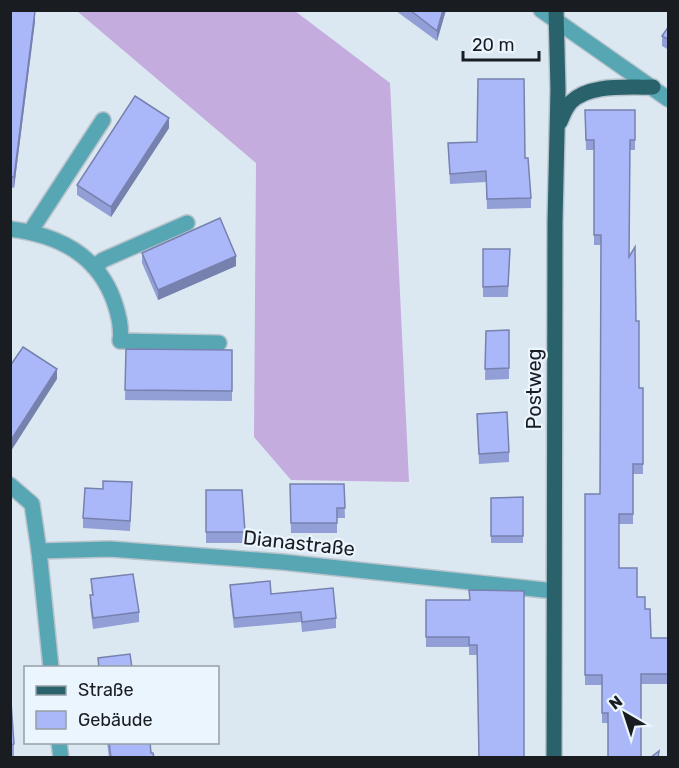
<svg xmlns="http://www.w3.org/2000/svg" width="679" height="768" viewBox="0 0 679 768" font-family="Rubik,sans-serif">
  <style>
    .grass { fill: #c4acde }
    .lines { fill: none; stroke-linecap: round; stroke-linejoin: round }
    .minor-casing { stroke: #b8c3cc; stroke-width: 18 }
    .major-casing { stroke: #b8c3cc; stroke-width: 18 }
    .minor { stroke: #57a6b4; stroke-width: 15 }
    .major { stroke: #2a626c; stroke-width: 15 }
    .wall { fill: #929ed6 }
    .shaded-wall { fill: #7781ae }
    .building { fill: #aab8f9; stroke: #7781ae; stroke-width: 1.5 }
    .labels { text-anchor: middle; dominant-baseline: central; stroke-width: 4.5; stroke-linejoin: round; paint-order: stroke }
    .street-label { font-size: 20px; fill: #191d21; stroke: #ebf5fd }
  </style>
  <rect width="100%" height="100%" fill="#dbe8f2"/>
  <!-- grass -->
  <polygon class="grass" points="77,11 295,11 390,83 409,482 291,480 254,437 256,163"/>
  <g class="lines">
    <!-- minor casing -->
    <g class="minor-casing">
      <g id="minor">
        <polyline points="541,10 668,99"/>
        <path d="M10,229C59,235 99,255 115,304C119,316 122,328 120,341L219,343"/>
        <polyline points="30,232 103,120"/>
        <polyline points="94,267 103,260 187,223"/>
        <polyline points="10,485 32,504 39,551 51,668"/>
        <polyline points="39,551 110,549 282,562 554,591"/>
        <polyline points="59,742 61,758"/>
      </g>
    </g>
    <!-- major casing -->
    <g class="major-casing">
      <g id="major">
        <path d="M560,122C563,115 566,107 571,102C590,83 628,88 653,87"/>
        <polyline points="554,758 555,222 558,89 556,10"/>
      </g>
    </g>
    <!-- minor -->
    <use href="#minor" class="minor"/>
    <!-- major -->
    <use href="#major" class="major"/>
  </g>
  <!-- wall -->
  <g class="wall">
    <polygon points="10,10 35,21 14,188 10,187"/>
    <polygon points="446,10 437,41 396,11"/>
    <polygon points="615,10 655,10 615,12"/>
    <polygon points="669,26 669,50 662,46 662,36"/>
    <polygon points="585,110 635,110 635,150 630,150 629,257 636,321 639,388 643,388 643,474 633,474 633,524 619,524 619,568 645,609 651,638 669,638 669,684 641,684 608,723 602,723 602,685 585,685 585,494 600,494 601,245 594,245 594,150 586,150"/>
    <polygon points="169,128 111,217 77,195 77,185"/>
    <polygon points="448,143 525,158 531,198 531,208 487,209 486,182 450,184"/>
    <polygon points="483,249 510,249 508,297 483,297"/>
    <polygon points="142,253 236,266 158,300 142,263"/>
    <polygon points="509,330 509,379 485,380 486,331"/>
    <polygon points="126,349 232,350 232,401 125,400"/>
    <polygon points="477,414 509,452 509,462 479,464"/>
    <polygon points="290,484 344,484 345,518 337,518 337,533 291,533"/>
    <polygon points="206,490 245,532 245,543 206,543"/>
    <polygon points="132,492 130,531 83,528 83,518"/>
    <polygon points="523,497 523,543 491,543 491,498"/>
    <polygon points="91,579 139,612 139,622 93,629 90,605 90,595 92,595"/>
    <polygon points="230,585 271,594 336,618 336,628 302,632 301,622 234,628 230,595"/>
    <polygon points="426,600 470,600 524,758 477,655 469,655 469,647 426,647"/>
    <polygon points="10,703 14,744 14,758 10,758"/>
    <polygon points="107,742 150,742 151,753 154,758 109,758"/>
  </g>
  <!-- shaded-wall -->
  <g class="shaded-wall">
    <polygon points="443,10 446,10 437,41 437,31"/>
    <polygon points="35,11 35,21 14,188 14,177"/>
    <polygon points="169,118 169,128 111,217 111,207"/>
    <polygon points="236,256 236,266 158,300 158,290"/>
    <polygon points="57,369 57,379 11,451 11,440"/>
  </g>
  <!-- building -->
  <g class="building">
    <polygon points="10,10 35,11 14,177 10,177"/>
    <polygon points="410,10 443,10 437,31"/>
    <polygon points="669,26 669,40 662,36"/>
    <polygon points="478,79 524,79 525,158 528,158 531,198 487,199 486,171 450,174 448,143 477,142"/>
    <polygon points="135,96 169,118 111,207 77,185"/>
    <polygon points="585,110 635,110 635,140 630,140 629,257 635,247 636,321 639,321 639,388 643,388 643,464 633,464 633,514 619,514 619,568 637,568 637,597 645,597 645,609 650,609 651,638 669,638 669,674 641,674 641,758 608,758 608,713 602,713 602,675 585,675 585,494 600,494 601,235 594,235 594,140 586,140"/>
    <polygon points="220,218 236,256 158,290 142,253"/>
    <polygon points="483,249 510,249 508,286 483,287"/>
    <polygon points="509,330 509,368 485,369 486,331"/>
    <polygon points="23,347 57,369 11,440 10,366"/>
    <polygon points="126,349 232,350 232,391 125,390"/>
    <polygon points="507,412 509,452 479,454 477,414"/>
    <polygon points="103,481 132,482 130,521 83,518 85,488 103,489"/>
    <polygon points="290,484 344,484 345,508 337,508 337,523 291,523"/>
    <polygon points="206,490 242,490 245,532 206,532"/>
    <polygon points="523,497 523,536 491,536 491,498"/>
    <polygon points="133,574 139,612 93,618 90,595 93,595 91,579"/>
    <polygon points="270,581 271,594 333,588 336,618 302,622 301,612 234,618 230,585"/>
    <polygon points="469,590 524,591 524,758 479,758 477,645 469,645 469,637 426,637 426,600 470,600"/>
    <polygon points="130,654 132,668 99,668 98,658"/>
    <polygon points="11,702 14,744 10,745 10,703"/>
    <polygon points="109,742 150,742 151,753 153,753 154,758 111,758"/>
    <polygon points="659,751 658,758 650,758"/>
  </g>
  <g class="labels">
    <!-- street labels -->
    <g class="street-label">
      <text transform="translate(534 389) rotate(-90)">Postweg</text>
      <text transform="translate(299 543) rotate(6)">Dianastraße</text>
    </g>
  </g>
  <!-- border -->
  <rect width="679" height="768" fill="none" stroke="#191d21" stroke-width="24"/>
  <!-- legend -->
  <rect x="24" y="666" width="195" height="78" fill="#ebf5fd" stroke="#979fa5" stroke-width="1.5"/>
  <rect x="36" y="686" width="30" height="9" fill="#2a626c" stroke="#979fa5" stroke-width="1.5"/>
  <text x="78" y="696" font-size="18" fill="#191d21">Straße</text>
  <rect x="36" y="711" width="30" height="18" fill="#aab8f9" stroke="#979fa5" stroke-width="1.5"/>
  <text x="78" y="726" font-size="18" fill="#191d21">Gebäude</text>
  <!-- north arrow -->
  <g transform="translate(625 714) rotate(321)" stroke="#ebf5fd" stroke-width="4.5" paint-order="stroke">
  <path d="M0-4.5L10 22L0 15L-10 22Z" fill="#191d21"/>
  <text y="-9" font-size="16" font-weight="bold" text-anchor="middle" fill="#191d21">N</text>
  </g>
  <!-- scale -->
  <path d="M463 51v9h76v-9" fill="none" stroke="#191d21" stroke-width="3"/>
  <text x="472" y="51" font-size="18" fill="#191d21" stroke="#ebf5fd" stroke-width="4.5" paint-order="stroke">20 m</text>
</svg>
